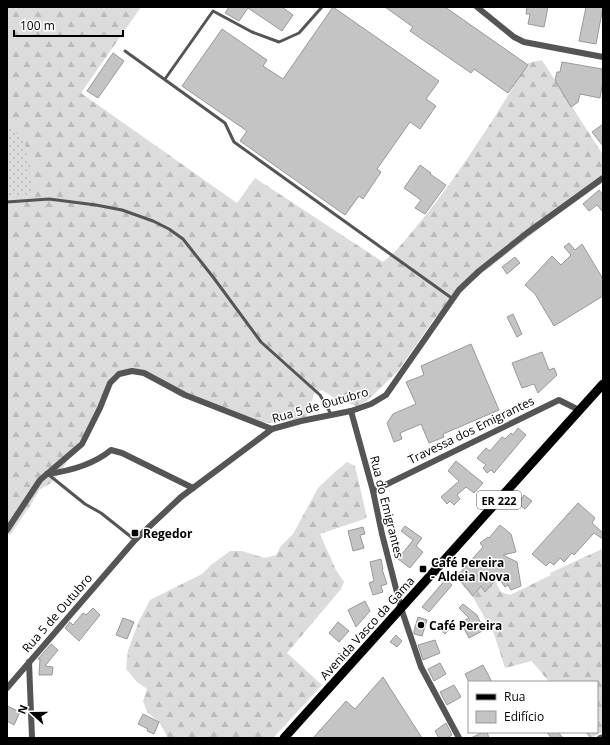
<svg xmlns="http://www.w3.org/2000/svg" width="610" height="745" viewBox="0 0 610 745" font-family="'Open Sans',sans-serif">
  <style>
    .forest { fill: url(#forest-firs) }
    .park { fill: url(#park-dots) }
    .building { fill: #c4c4c4; stroke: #999 }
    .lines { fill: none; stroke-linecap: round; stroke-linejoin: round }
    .lane { stroke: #555; stroke-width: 3 }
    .street { stroke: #555; stroke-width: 6 }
    .primary { stroke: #000; stroke-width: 9 }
    .poi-dot { fill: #000; stroke: #fff; stroke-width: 1.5 }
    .labels { text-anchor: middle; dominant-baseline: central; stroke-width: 3; stroke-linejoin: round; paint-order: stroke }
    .shield { fill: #fff; stroke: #4c4c4c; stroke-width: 1 }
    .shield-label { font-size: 11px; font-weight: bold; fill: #000 }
    .street-label { font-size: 12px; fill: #000; stroke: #fff }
    .poi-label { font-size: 12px; font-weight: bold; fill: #000; stroke: #fff; text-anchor: start }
  </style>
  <defs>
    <pattern id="forest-firs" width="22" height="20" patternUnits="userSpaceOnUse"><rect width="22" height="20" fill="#dcdcdc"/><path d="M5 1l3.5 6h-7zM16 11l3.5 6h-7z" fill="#bbb"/></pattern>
    <pattern id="park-dots" width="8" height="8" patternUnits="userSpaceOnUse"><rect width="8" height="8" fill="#dcdcdc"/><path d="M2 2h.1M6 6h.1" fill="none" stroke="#bbb" stroke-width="1.8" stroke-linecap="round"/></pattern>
  </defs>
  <rect width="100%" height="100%" fill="#fff"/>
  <!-- forest -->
  <g class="forest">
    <path d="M7,7H141L81,93L237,203L255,178L383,262C400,249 412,231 426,215C464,167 496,115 528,63L542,60L603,155V182L562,211L468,284L434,319L398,371L367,401L356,406L336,399L322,390L314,394L306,418L271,423L245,421L144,376L129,373L113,381L83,436L60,473L51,483L39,490L30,506L10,535L7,534Z"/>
    <polygon points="347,462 355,466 367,518 320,534 336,570 344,582 341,589 287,653 322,685 273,738 168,738 160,723 147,712 143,701 147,689 137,682 126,669 128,650 139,621 150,600 202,574 211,565 230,551 242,551 265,558 276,555 281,546 293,534 318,488 336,471"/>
    <polygon points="602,549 603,732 590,738 585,732 597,732 597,682 549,682 532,661 505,668 494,634 474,599 458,580 481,553 501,592 510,595 551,575 550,573"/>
  </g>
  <!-- park -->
  <polygon class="park" points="7,124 25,141 33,195 7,198"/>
  <!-- building -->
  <g class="building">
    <polygon points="229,7 282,7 293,15 282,31 248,8 239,21 225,13"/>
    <polygon points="333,7 439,81 426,99 436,106 420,129 410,122 377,169 381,172 363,199 359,196 345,215 240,141 247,131 182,86 222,29 267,60 263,66 283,79"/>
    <polygon points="385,7 445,7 528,65 508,93 474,69 471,73 410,31 413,27"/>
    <polygon points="527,7 548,7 544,27 528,24 530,14 526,14"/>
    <polygon points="586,7 603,7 596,44 579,41"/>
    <polygon points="113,53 124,61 98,98 87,91"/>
    <polygon points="562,62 602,69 603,81 600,98 580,94 578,102 571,107 555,80 557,72 560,72"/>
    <polygon points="603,124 603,146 592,132"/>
    <polygon points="420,165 431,173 430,174 446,185 425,214 415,208 421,200 404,188"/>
    <polygon points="599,190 603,195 603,212 597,205 589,211 583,204"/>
    <polygon points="569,243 575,250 582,244 603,279 603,296 554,326 535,294 525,285 552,256 561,265 571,255 564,247"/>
    <polygon points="515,257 520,263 507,274 502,267"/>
    <polygon points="513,314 522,334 517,337 507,317"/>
    <polygon points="471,344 499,410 443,434 444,437 429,443 421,424 400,433 402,439 394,442 387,423 393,414 416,404 406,382 424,375 421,366"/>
    <polygon points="542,352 549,370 554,368 557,375 538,393 534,384 522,388 512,363"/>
    <polygon points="518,428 526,435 494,473 491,470 487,473 483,468 486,465 477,458 486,448 490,451 502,437 505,439 511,433 513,435"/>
    <polygon points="456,461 483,483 474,493 466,487 457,495 460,499 454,505 450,501 447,504 441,497 459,481 448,471"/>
    <polygon points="524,495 532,501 525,509 518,504"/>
    <polygon points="578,503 595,518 592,523 603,533 603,539 594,533 574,555 572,553 564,562 560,558 554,565 550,562 546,566 532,554"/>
    <polygon points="500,525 511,534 516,552 503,555 517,562 521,586 511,590 508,585 505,587 498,577 485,592 481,586 473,596 457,576 483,547 480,543 488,537 489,538"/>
    <polygon points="405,526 422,538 416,546 423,552 410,568 398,559 413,540 401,531"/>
    <polygon points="363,527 365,534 360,535 364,548 353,551 348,531"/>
    <polygon points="381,559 383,569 382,569 387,584 381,586 383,592 373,595 369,583 374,581 370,562"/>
    <polygon points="446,579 452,585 429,612 422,607"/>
    <polygon points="365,601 370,611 356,627 348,610"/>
    <polygon points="463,604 477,615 484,630 469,638 461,622 469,618 459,608"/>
    <polygon points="93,608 100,615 79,641 65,628 70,622 73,625 83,613 86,615"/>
    <polygon points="418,617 427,620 422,636 414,634 414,631"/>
    <polygon points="123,618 134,622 127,639 116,635"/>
    <polygon points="338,622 349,631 339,642 329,633"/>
    <polygon points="434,622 445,625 449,630 445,634"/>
    <polygon points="396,635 402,641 397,647 390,642"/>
    <polygon points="435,640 440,653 423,660 418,645"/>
    <polygon points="51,644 58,650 45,666 53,667 52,675 39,675 40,659 38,659"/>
    <polygon points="440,663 446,674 434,681 428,669"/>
    <polygon points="483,665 492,682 469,682 465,674"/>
    <polygon points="383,677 422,738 313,738 346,701 355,709"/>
    <polygon points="454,685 461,697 447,705 440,692"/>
    <polygon points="7,706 20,712 14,725 7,721"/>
    <polygon points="143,714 159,722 154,734 147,731 148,729 138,724"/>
    <polygon points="446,723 452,735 447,738 439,738 435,731"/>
    <polygon points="483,732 487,732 489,738 471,738"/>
    <polygon points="547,732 558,732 563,738 551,738"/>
  </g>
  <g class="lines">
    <!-- lane -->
    <g class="lane">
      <polyline points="125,51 225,123 234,142 453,299"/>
      <polyline points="165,79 213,11 252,32 279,42 299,33 322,7"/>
      <polyline points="7,202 49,199 96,205 122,210 153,221 169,229 183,239 213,277 261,342 320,395 331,414"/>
      <polyline points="49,475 85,504 101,513 135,540"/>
    </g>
    <!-- street -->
    <g class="street">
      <polyline points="477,7 514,37 524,42 603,57"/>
      <polyline points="351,411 373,491 382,534 401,608 421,667 459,738"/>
      <path d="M47,474C70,471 93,465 111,450L122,453L193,488"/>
      <polyline points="373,491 559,400 579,410"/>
      <polyline points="7,530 40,480 82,444 100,408 110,383 119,374 132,371 144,373 185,395 272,429"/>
      <polyline points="29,662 32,738"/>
      <polyline points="7,688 135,540 181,497 272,429 301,421 351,411 371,404 386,395 459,290 479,271 527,233 603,178"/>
      <polyline points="600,738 603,737"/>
    </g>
    <!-- primary -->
    <polyline class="primary" points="284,738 603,384"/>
  </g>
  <!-- markers -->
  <g class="poi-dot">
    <rect x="131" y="529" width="8" height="8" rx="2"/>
    <rect x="419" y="565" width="8" height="8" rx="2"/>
    <circle cx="421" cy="625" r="4"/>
  </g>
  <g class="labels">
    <!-- shield labels -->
    <rect class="shield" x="477" y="491" width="44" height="18" rx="3"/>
    <g class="shield-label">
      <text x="499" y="500">ER 222</text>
    </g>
    <!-- street labels -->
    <g class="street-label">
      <text transform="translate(320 405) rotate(-16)">Rua 5 de Outubro</text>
      <text transform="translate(471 430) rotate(-26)">Travessa dos Emigrantes</text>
      <text transform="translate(387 507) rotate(76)">Rua do Emigrantes</text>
      <text transform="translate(57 613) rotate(-49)">Rua 5 de Outubro</text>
      <text transform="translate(367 628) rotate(-48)">Avenida Vasco da Gama</text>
    </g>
    <!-- poi labels -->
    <g class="poi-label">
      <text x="143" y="533">Regedor</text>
      <text x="431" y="562">Café Pereira<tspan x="431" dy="14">- Aldeia Nova</tspan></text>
      <text x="429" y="625">Café Pereira</text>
    </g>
  </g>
  <!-- border -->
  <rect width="610" height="745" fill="none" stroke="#000000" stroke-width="16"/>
  <!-- legend -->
  <rect x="468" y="681" width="130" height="52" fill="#ffffff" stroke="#999999"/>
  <rect x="476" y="694" width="20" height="6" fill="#000000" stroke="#999999"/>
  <text x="504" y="701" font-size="12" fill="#000000">Rua</text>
  <rect x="476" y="711" width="20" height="12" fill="#c4c4c4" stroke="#999999"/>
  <text x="504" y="721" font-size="12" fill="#000000">Edifício</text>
  <!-- north arrow -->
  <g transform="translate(32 713) rotate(291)" stroke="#ffffff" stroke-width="3" paint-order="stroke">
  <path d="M0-3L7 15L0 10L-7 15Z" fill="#000000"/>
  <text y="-6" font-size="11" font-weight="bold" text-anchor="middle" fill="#000000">N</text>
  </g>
  <!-- scale -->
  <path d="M14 30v6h109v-6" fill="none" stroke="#000000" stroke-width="2"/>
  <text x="20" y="30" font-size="12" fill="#000000" stroke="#ffffff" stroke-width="3" paint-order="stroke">100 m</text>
</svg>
